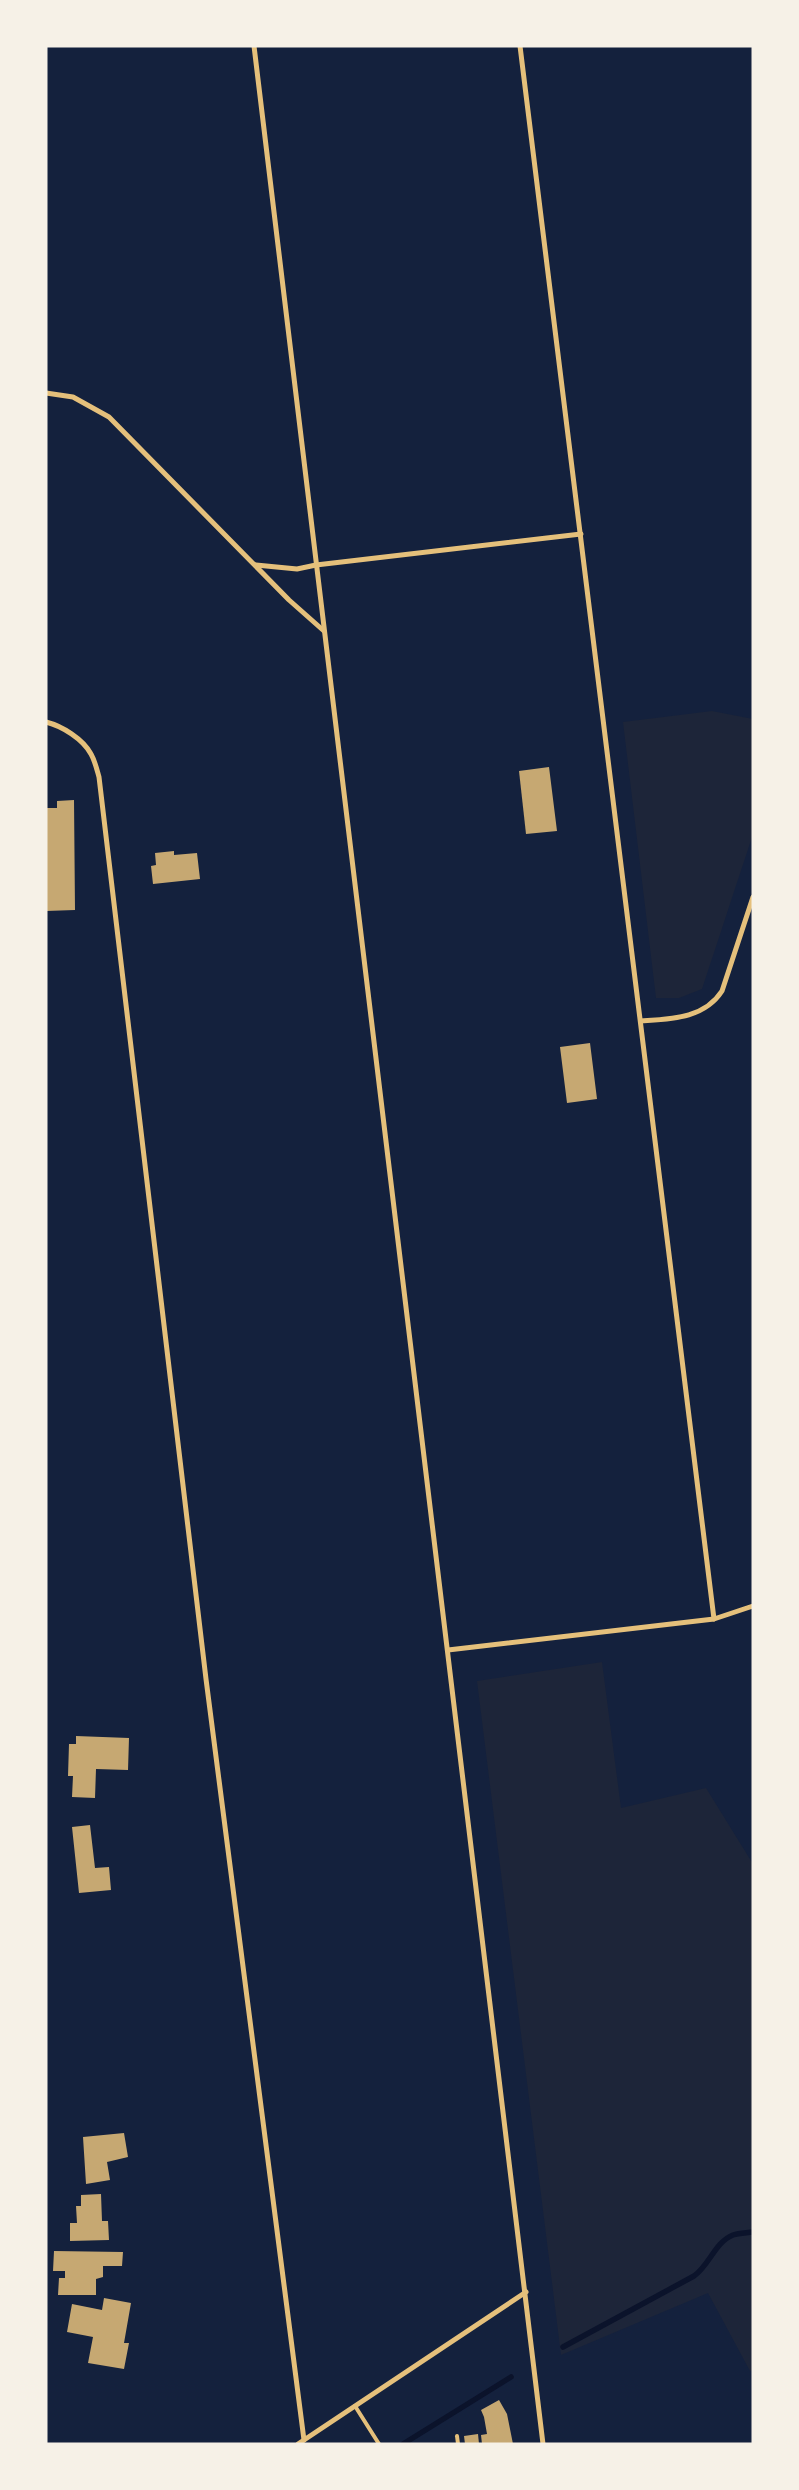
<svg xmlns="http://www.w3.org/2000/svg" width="799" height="2490" viewBox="0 0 799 2490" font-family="Montserrat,sans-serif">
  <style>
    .green { fill: #1d2539 }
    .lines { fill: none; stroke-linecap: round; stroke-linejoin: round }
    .stream { stroke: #0b132b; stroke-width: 5.5 }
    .building { fill: #c6a872 }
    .service { stroke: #e5c07b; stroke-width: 4 }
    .minor { stroke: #e5c07b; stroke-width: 5 }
  </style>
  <rect width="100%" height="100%" fill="#14213d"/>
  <!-- green -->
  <g class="green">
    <polygon points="712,711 753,719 753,834 702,989 679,998 656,998 623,722"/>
    <polygon points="602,1662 621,1808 706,1788 753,1864 753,2370 750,2371 708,2293 561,2355 477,1681"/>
  </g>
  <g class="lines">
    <!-- stream -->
    <g class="stream">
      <path d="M563,2347L694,2276C709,2266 715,2242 733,2235C739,2233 746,2233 753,2232"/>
      <polyline points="403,2444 511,2377"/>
    </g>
  </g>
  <!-- building -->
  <g class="building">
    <polygon points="549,767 557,831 526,834 519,771"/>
    <polygon points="74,800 75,910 46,911 46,808 57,808 57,801"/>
    <polygon points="174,851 174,855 197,853 200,879 153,884 151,866 156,865 155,853"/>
    <polygon points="590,1043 597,1099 567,1103 560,1047"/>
    <polygon points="76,1736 129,1738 128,1770 96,1769 95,1798 72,1797 73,1776 68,1776 69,1744 76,1744"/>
    <polygon points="90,1825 95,1868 109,1867 111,1890 79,1893 72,1827"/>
    <polygon points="124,2133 128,2157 107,2162 110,2180 86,2184 83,2137"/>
    <polygon points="101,2194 102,2221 108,2221 109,2240 70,2241 70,2223 77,2223 76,2206 81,2206 81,2195"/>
    <polygon points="54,2251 123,2252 122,2266 103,2266 103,2277 96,2279 96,2295 58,2295 59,2278 65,2278 65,2271 53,2271"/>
    <polygon points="104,2298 131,2303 124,2343 129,2343 124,2369 88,2363 93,2337 67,2332 72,2304 102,2310"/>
    <polygon points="499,2400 507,2414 513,2444 482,2444 481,2435 487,2434 484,2417 481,2410"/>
    <polygon points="478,2434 479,2444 465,2444 464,2436"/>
  </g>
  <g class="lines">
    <!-- service -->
    <g class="service">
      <polyline points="355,2406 379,2444"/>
      <polyline points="457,2436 458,2444"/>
    </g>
    <!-- minor -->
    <g class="minor">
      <polyline points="254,46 543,2444"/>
      <polyline points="520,46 714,1619"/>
      <polyline points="46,393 73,397 109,417 289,600 324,631"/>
      <polyline points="256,565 297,569 316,565 581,534"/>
      <path d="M46,722C62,726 83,739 91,754C95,761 97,770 99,777L206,1679L304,2440"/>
      <path d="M641,1021C670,1019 704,1019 722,991L753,897"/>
      <polyline points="448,1650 714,1619 753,1606"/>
      <polyline points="298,2444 526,2292"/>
    </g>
  </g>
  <!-- border -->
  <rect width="799" height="2490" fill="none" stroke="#f6f1e7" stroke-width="95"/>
</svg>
